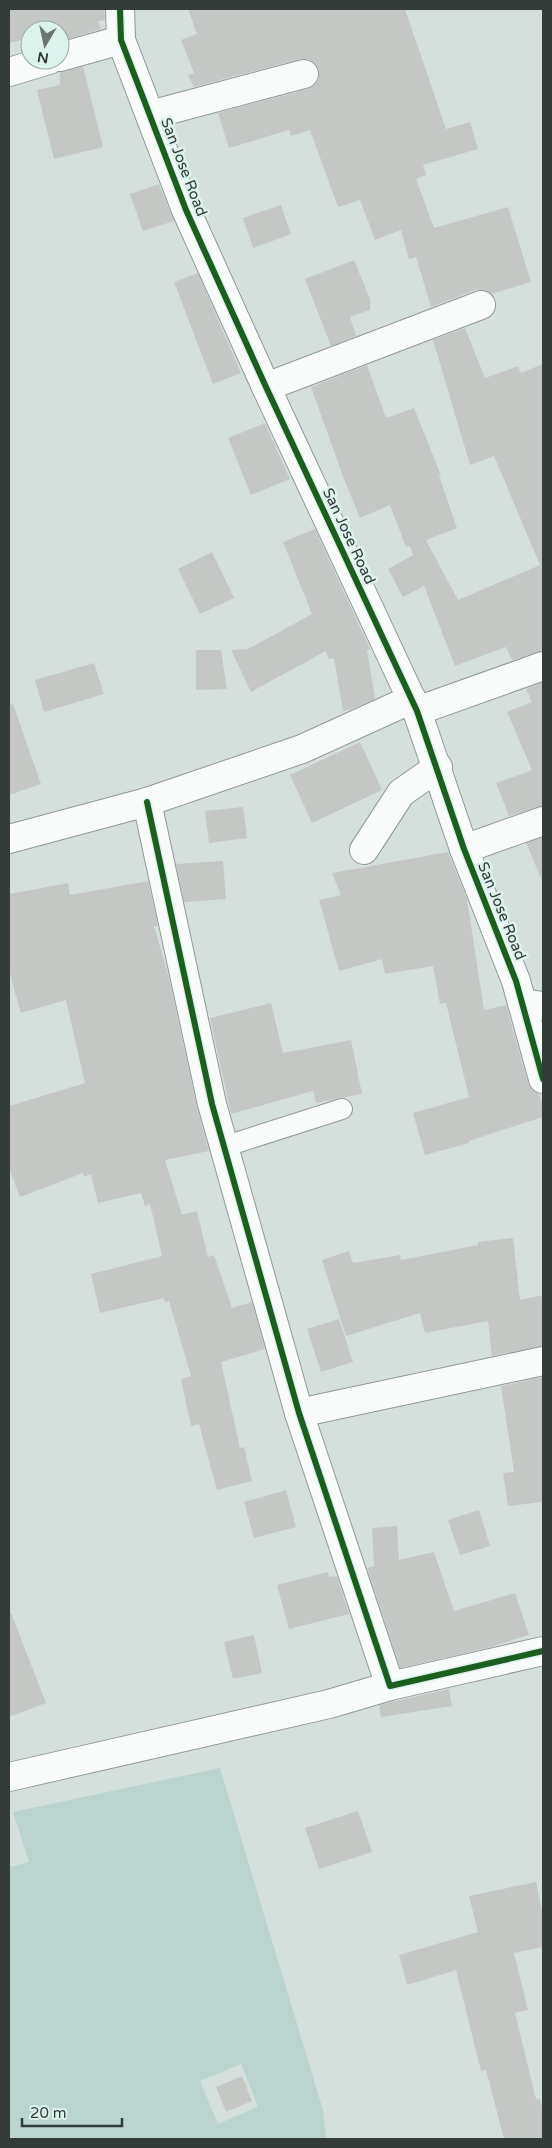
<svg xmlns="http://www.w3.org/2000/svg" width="552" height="2148" viewBox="0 0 552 2148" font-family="'Varela Round',sans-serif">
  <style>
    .green { fill: #bcd4cf; fill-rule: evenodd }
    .building { fill: #c5c7c5 }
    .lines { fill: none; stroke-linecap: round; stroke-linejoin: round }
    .lane-casing { stroke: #929a98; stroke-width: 22 }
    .street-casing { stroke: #929a98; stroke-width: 30 }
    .secondary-casing { stroke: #929a98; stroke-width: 30 }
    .lane { stroke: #f9fafa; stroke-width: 20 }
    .street { stroke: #f9fafa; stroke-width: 28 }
    .secondary { stroke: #f9fafa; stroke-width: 28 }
    .cycleway-casing { stroke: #def2ed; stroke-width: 9 }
    .cycleway { stroke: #1b5e20; stroke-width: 6 }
    .labels { text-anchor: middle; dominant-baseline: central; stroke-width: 5; stroke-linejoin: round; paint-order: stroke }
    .street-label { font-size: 15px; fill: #343c3a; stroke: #def2ed }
  </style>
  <rect width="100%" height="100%" fill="#d5e0dd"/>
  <!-- green -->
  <path class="green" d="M220,1768L323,2110L326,2139H9V1867L29,1862L13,1812ZM241,2064L258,2107L218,2124L200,2081Z"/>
  <!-- building -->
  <g class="building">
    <polygon points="9,9 104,9 105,20 98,21 101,29 60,41 60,30 30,30 30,38 9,43"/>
    <polygon points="188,9 405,9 446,129 470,122 478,149 423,165 426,175 416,179 434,228 508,207 531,282 491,294 484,290 475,290 431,307 416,257 409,259 401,230 375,240 360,200 338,207 310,130 291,136 289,130 229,148 218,113 308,89 315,85 319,79 319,70 315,63 309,59 300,59 194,87 188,75 194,73 181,40 197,34"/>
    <polygon points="83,67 103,147 54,159 37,90 60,85 60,72"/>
    <polygon points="159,184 174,221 143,231 130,194"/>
    <polygon points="281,205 291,234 253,248 243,218"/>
    <polygon points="354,260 370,299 370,310 350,317 356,336 331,346 305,279"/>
    <polygon points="198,273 241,373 213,384 174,282"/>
    <polygon points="465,328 485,378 518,366 521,373 543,364 543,651 512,660 506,647 455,666 424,586 403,597 388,569 413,555 410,546 406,547 390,505 360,518 344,479 311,387 367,365 386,418 414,408 441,475 439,476 457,528 426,540 458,600 540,565 494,456 470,465 433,340"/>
    <polygon points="265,423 290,479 251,495 228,438"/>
    <polygon points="315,529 370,649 367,650 375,699 352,709 343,711 334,658 328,659 326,651 251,692 231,650 248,649 312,614 283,542"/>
    <polygon points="212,552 234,598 200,614 178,569"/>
    <polygon points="196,650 221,650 227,689 196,690"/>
    <polygon points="94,663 104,694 44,712 35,680"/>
    <polygon points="543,682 543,806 509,816 496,783 532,770 507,712 532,702 526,689"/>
    <polygon points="13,704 41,784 9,795 9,705"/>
    <polygon points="360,742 382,790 312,823 290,775"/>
    <polygon points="243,807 247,838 209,843 205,811"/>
    <polygon points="543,837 543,883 526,843"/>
    <polygon points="448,852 467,899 484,1010 506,1005 528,1083 532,1090 539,1094 543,1107 543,1117 469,1141 469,1143 425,1155 413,1113 469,1097 446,1003 440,1004 433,966 385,974 382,959 339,971 319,900 341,895 332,873"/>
    <polygon points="223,861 226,899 184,902 176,864"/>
    <polygon points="148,881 158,926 154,926 169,978 197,1107 209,1151 165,1160 182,1215 197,1211 208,1257 214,1255 232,1308 252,1302 265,1349 221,1362 240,1448 244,1447 252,1481 217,1490 199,1424 191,1426 181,1379 191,1376 169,1301 165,1302 164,1298 100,1313 91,1274 162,1256 150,1204 145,1206 141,1193 98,1203 91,1174 84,1177 83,1173 20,1197 9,1168 9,1106 85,1083 66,1000 21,1013 9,971 9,894 68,883 70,895"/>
    <polygon points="271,1003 283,1053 351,1040 362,1094 316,1103 313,1091 231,1114 210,1018"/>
    <polygon points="513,1238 520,1300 543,1295 543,1346 492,1356 488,1321 425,1333 420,1313 346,1336 322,1260 349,1251 353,1263 400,1255 401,1260 478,1245 478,1242"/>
    <polygon points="339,1319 353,1362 321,1372 307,1329"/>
    <polygon points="543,1377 543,1502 508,1506 503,1473 514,1472 501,1386"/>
    <polygon points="286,1490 296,1527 254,1538 244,1502"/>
    <polygon points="479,1510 490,1546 460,1555 448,1520"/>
    <polygon points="397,1526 399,1560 434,1552 454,1611 515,1593 529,1635 487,1648 400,1668 367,1568 374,1566 372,1528"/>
    <polygon points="328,1572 329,1577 337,1576 349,1614 289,1629 277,1585"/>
    <polygon points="9,1613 11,1613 46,1703 9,1717"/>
    <polygon points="254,1635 262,1673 233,1679 224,1642"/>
    <polygon points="449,1689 452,1706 381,1717 379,1705"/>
    <polygon points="358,1811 372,1852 319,1869 305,1828"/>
    <polygon points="536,1882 543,1915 543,1947 514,1953 528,2010 515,2013 536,2099 540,2098 543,2113 543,2139 504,2139 486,2070 481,2071 456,1970 407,1985 399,1955 478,1932 469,1896"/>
    <polygon points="242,2076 252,2101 226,2112 216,2087"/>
  </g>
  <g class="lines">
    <!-- lane casing -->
    <g class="lane-casing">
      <polyline id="lane" points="223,1147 342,1109"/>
    </g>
    <!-- street casing -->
    <g class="street-casing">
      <g id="street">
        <polyline points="60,57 121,40"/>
        <polyline points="9,72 49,60"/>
        <polyline points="150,115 304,74"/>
        <polyline points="266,387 481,305"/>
        <polyline points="417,711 543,666"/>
        <polyline points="147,802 212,1104 299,1413 390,1686 543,1651"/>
        <polyline points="9,839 147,802 302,749 412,699"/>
        <polyline points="464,849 543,821"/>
        <polyline points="364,850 401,793 438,767"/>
        <polyline points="522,1003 543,1006"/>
        <polyline points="299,1413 543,1361"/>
        <polyline points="9,1777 329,1704 390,1686"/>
      </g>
    </g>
    <!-- secondary casing -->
    <g class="secondary-casing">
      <polyline id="secondary" points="120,9 121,40 186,210 266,387 417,711 464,849 516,981 543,1079"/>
    </g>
    <!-- lane -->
    <use href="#lane" class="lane"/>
    <!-- street -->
    <use href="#street" class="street"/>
    <!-- secondary -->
    <use href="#secondary" class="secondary"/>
    <!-- cycleway casing -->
    <g class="cycleway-casing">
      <g id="cycleway">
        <polyline points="120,9 121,40 186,210 266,387 417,711 464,849 516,981 543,1079"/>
        <polyline points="147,802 212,1104 299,1413 390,1686 543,1651"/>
      </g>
    </g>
    <!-- cycleway -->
    <use href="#cycleway" class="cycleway"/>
  </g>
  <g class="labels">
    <!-- street labels -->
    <g class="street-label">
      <text transform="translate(184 167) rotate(69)">San Jose Road</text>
      <text transform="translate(349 536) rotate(65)">San Jose Road</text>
      <text transform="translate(502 911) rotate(68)">San Jose Road</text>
    </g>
  </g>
  <!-- border -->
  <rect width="552" height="2148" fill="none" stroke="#343c3a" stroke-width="20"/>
  <!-- north arrow -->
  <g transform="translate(45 45) rotate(189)"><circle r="24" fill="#def2ed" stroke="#9aa9a5"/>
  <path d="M0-4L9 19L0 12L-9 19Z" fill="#6c7573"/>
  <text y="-8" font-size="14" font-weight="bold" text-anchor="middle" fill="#343c3a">N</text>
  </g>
  <!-- scale -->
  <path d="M22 2118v8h100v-8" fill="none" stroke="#343c3a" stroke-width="2.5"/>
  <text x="30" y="2118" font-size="15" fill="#343c3a" stroke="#def2ed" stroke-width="4" paint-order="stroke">20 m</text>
</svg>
